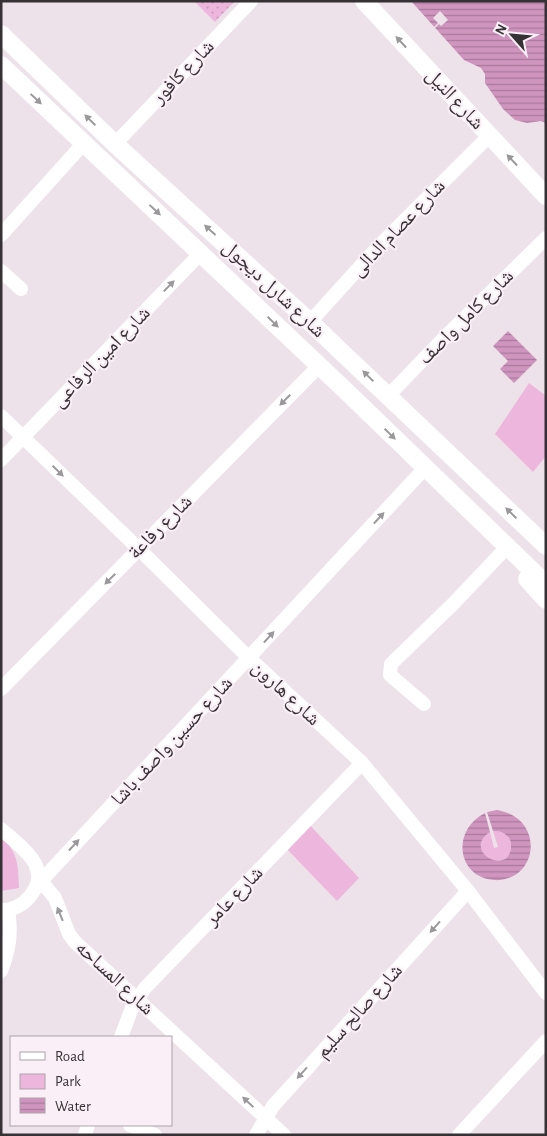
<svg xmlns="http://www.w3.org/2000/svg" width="547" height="1136" viewBox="0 0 547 1136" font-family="'Alegreya Sans','Noto Naskh Arabic',sans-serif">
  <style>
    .green { fill: #edb6dd }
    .garden { fill: url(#garden-dots) }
    .water { fill: url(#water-rules) }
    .pier { fill: #ede2e9 }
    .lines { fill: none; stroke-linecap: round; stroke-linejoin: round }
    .minor { stroke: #fff; stroke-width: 14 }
    .major { stroke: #fff; stroke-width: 18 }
    .oneway { fill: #9a989a }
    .labels { text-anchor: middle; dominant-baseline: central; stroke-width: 4; stroke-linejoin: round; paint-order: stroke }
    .street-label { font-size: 20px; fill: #363134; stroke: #faeff7 }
  </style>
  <defs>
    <pattern id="garden-dots" width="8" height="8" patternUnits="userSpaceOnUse" patternTransform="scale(1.25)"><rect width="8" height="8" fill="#edb6dd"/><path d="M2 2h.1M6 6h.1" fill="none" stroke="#cc9dbe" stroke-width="1.8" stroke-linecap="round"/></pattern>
    <pattern id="water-rules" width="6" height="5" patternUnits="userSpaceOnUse" patternTransform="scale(1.25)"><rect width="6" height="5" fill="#cf95bf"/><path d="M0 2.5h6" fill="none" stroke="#a97a9c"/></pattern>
  </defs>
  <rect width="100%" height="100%" fill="#ede2e9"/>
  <!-- green -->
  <g class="green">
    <polygon points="529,383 546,396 546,456 533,472 495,434"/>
    <polygon points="306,821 359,878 337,901 283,845"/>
    <path d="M493,831C502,830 512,836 511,847C509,877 461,851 490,832L494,848L498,847Z"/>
    <path d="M1,837C19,853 18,866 19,888L1,891Z"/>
  </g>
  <!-- garden -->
  <polygon class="garden" points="194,1 235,1 215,22"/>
  <!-- water -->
  <g class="water">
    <polygon points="411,1 546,1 546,123 541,121 527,123 515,120 503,109 485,83 485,74 481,68 464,60"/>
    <polygon points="508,331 537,360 514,383 500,369 508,361 493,346"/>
    <path d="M497,810C544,818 539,876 500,880C459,883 448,832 485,813L490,832C461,851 509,877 511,847C512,836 502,830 493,831L487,812Z"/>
  </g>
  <!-- pier -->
  <polygon class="pier" points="440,11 448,20 441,26 439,24 434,29 434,27 438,23 433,18"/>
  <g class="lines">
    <!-- minor -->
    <g class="minor">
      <polyline points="115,144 251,1"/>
      <polyline points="1,235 84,143"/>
      <polyline points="1,271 21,289"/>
      <polyline points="310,322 376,249 489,136"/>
      <polyline points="388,396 441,341 546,238"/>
      <polyline points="1,416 139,549 249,658 362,763 468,891 546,993"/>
      <polyline points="1,460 201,253"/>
      <polyline points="1,689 319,366"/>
      <polyline points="424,704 390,675 391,664 454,603 507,547"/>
      <path d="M1,829C11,838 32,854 36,866C45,887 22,912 1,910"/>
      <polyline points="36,866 41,881 55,898 69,934 75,942 284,1135"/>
      <polyline points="41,881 425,468"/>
      <path d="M1,971C9,950 12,933 8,910"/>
      <polyline points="121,1037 132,1008 145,988 362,763"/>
      <polyline points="130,1125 155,1135"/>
      <polyline points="85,1135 88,1125"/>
      <polyline points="256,1135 273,1106 468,891"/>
      <polyline points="459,1135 546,1041"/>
    </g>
    <!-- major -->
    <g class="major">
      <polyline points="364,1 546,196"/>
      <polyline points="1,34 115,144 310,322 546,546"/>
      <polyline points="1,65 346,391 546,584"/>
      <polyline points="527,579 546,600"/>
    </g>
  </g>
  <!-- one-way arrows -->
  <defs><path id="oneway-solid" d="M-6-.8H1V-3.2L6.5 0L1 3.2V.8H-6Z" transform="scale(1.25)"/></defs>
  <g class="oneway">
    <use href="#oneway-solid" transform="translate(401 42) rotate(-133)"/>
    <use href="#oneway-solid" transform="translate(36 99) rotate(43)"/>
    <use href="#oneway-solid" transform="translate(90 120) rotate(-136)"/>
    <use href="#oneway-solid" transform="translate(512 160) rotate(-133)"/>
    <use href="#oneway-solid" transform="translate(155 210) rotate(43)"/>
    <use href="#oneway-solid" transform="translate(210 230) rotate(-138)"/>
    <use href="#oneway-solid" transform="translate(169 286) rotate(-46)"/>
    <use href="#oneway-solid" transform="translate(273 322) rotate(44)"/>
    <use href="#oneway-solid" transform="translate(368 376) rotate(-136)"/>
    <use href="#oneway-solid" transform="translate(285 400) rotate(135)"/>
    <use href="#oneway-solid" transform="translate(390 434) rotate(44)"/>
    <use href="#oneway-solid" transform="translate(58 471) rotate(44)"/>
    <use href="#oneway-solid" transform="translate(511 513) rotate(-136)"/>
    <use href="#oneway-solid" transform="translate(379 518) rotate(-47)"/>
    <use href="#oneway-solid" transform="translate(110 579) rotate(135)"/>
    <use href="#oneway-solid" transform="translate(269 637) rotate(-47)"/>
    <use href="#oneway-solid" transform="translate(74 845) rotate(-47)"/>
    <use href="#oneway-solid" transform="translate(60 914) rotate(-112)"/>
    <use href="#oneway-solid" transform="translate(435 927) rotate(132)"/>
    <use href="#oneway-solid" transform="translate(302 1073) rotate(132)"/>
    <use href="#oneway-solid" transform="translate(248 1102) rotate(-137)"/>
  </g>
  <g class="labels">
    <!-- street labels -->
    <g class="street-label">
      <text transform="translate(183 72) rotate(-46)">شارع كافور</text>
      <text transform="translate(455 99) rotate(47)">شارع النيل</text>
      <text transform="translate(398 228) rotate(-46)">شارع عصام الدالى</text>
      <text transform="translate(274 289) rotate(43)">شارع شارل ديجول</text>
      <text transform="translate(466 317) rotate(-45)">شارع كامل واصف</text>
      <text transform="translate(101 357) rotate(-46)">شارع امين الرفاعى</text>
      <text transform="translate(160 527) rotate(-45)">شارع رفاعة</text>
      <text transform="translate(286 693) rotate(43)">شارع هارون</text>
      <text transform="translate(172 741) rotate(-47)">شارع حسين واصف باشا</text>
      <text transform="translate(234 896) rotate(-46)">شارع عامر</text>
      <text transform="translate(115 978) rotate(43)">شارع المساحه</text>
      <text transform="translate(359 1011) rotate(-48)">شارع صالح سليم</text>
    </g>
  </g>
  <!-- border -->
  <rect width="547" height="1136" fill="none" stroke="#363134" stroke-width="5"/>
  <!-- legend -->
  <rect x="10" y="1036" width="162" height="90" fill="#faeff7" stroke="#aca3a9"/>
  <rect x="20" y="1052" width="25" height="8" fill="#ffffff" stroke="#aca3a9"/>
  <text x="55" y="1061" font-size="15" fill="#363134">Road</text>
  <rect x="20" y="1074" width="25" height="15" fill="#edb6dd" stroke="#aca3a9"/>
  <text x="55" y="1086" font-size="15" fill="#363134">Park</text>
  <rect x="20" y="1098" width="25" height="15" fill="url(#water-rules)" stroke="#aca3a9"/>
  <text x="55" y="1111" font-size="15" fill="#363134">Water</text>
  <!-- north arrow -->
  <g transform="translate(512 35) rotate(297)" stroke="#faeff7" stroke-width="4" paint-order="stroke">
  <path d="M0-4L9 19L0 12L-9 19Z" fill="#363134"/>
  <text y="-8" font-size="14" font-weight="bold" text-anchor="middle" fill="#363134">N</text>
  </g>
</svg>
